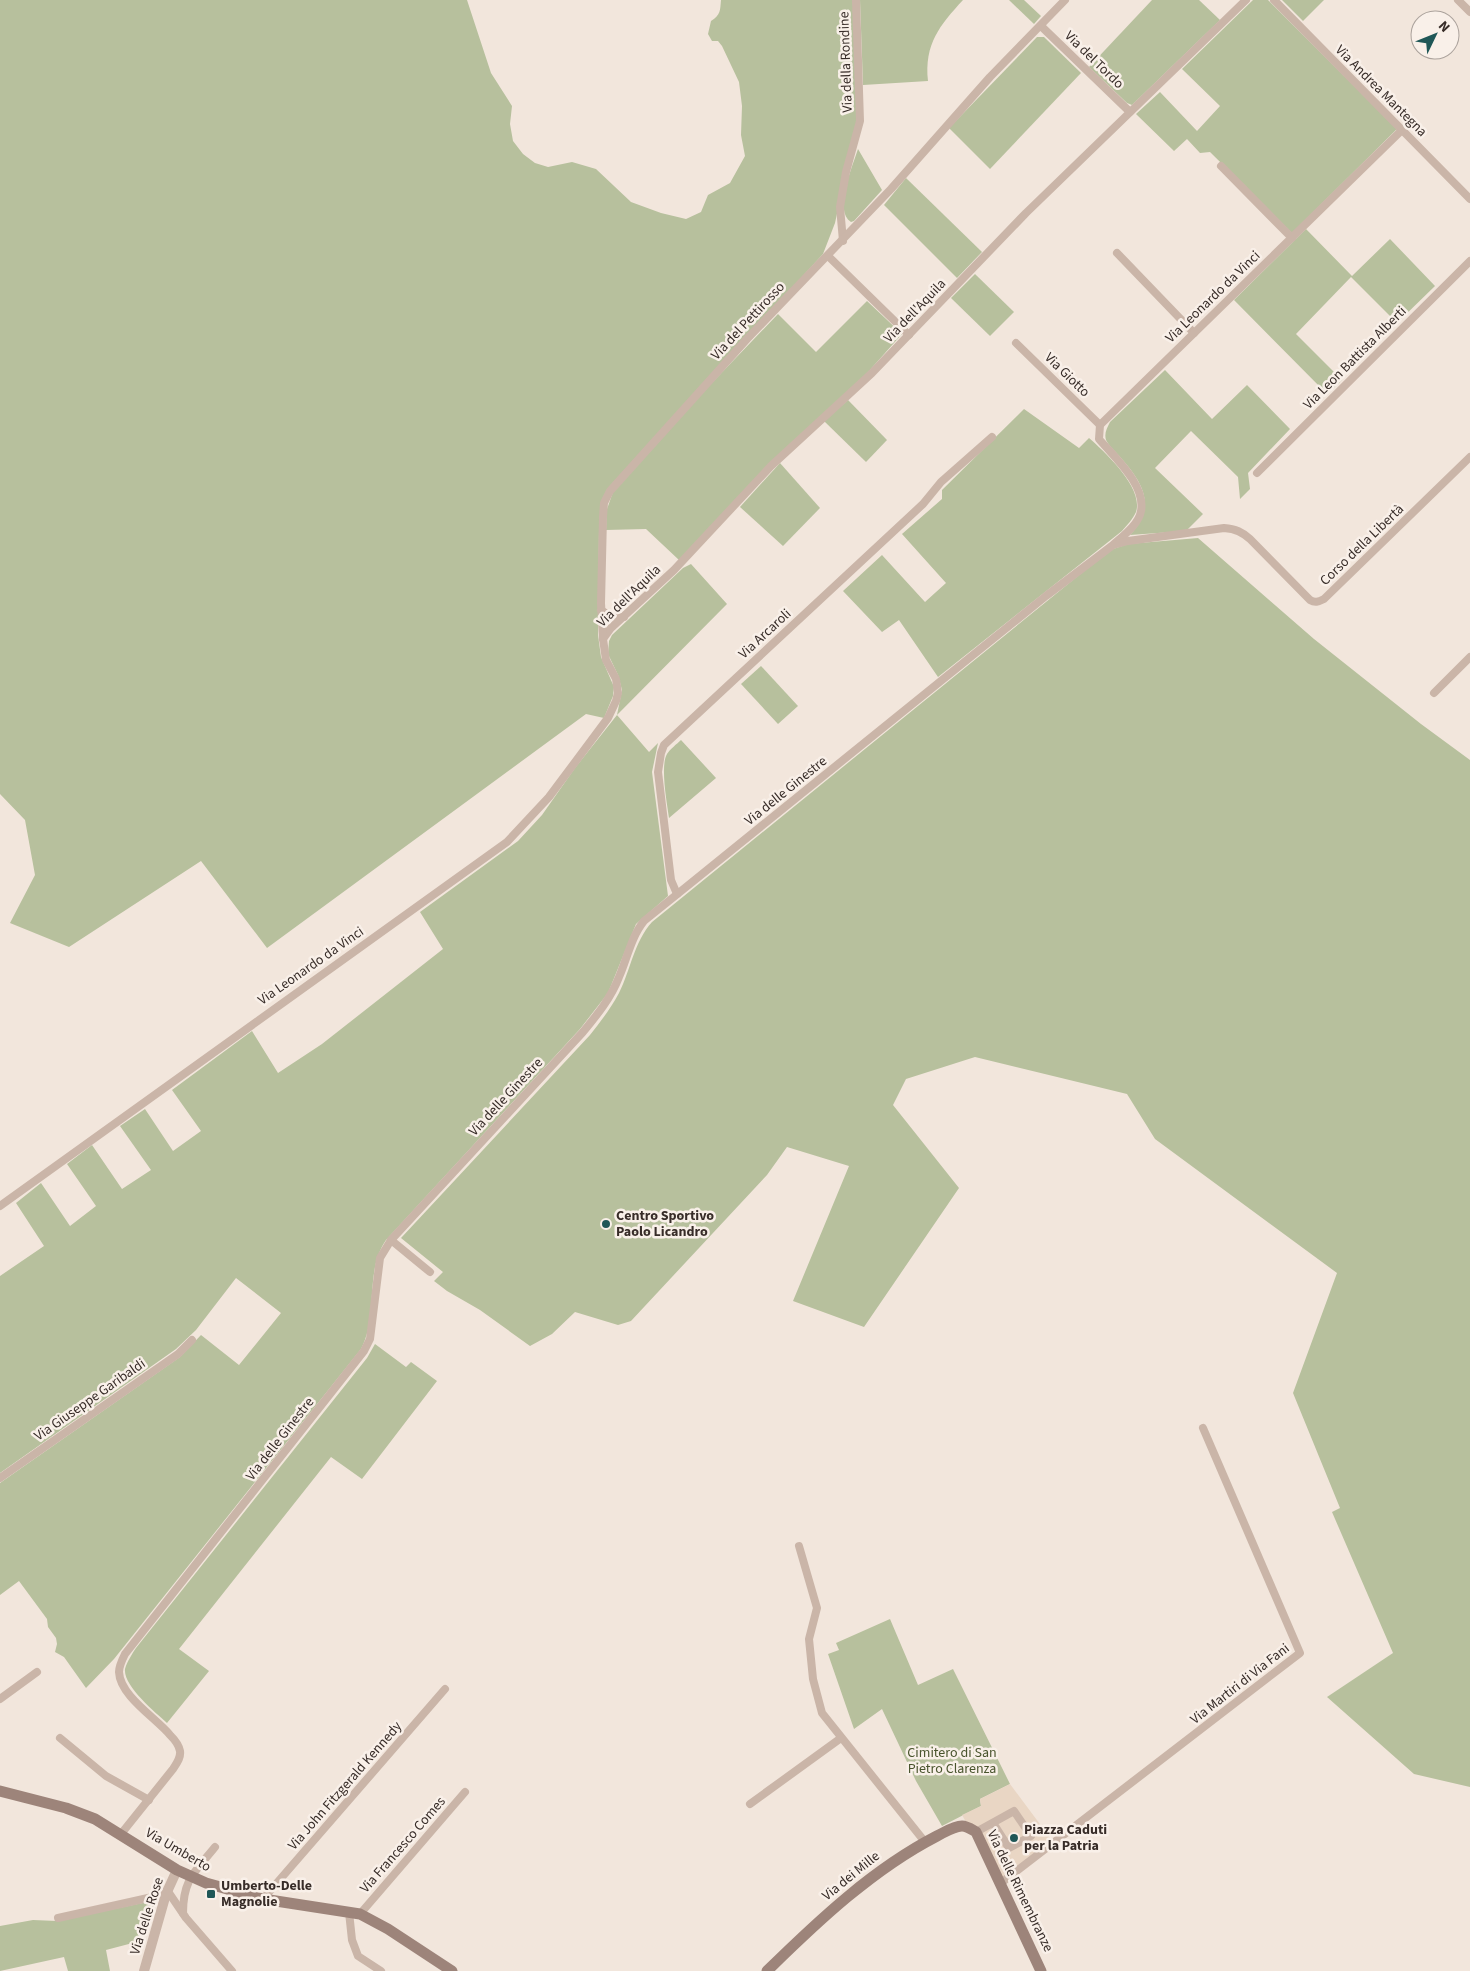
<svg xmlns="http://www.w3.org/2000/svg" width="1470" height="1971" viewBox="0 0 1470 1971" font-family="'Source Sans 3',sans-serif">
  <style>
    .green { fill: #b7c09d }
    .plaza { fill: #e9d6c4 }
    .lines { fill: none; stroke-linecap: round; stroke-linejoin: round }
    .minor { stroke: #cab5a8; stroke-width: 8 }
    .tertiary { stroke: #cab5a8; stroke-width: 10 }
    .secondary { stroke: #9d847a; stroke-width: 11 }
    .poi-dot { fill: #1f5757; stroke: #f9f0e9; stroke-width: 2 }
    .labels { text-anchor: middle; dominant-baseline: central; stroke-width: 5; stroke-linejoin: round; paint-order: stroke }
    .street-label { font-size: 14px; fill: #372c28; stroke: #f9f0e9 }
    .poi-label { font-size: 14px; font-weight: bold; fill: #372c28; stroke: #f9f0e9; text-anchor: start }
    .park-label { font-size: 14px; fill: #49542d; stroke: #f9f0e9 }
  </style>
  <rect width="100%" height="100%" fill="#f2e6dc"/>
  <!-- green -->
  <g class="green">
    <path d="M0,0H467L491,73L512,106L510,124L513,141L523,154L535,163L548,167L572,162L596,169L631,202L661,213L686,219L701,212L708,195L730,183L745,156L741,135L742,106L739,82L722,46L718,41H712L708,34L711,21C721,15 720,10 721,0H853L857,120L835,223L823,254L609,487L599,530L598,635L601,657L614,687L613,696L604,718L586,714L267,948L201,861L69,947L10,923L35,875L25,820L0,794Z"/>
    <path d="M860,0H963C940,25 924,44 928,81L863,85Z"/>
    <polygon points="1009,0 1024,0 1041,16 1034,24"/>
    <polygon points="1152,0 1199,0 1220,20 1132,105 1127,103 1089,67"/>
    <polygon points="1253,0 1268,0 1397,129 1292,233 1210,152 1200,153 1187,139 1174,151 1136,114 1160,92 1197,131 1220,106 1182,69"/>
    <polygon points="1282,0 1324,0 1303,21"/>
    <polygon points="1037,37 1044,37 1081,73 990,169 949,128"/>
    <path d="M858,149L882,190L854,221L851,222C833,211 853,165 858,149Z"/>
    <polygon points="906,178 982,252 957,278 884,205"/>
    <polygon points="1306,229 1352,276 1390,239 1435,286 1397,323 1351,277 1296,334 1342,380 1327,394 1234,300"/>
    <polygon points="975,274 1014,312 990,336 951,298"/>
    <polygon points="867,301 902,334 869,371 679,560 646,529 606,530 607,509 613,492 708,387 778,314 816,352"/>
    <path d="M1165,370L1212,419L1247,385L1290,429L1248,473L1250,489L1240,499L1238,477L1191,431L1155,468L1203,514L1186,531L1130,535C1157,506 1143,483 1121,458C1117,453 1109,446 1106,440C1104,433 1107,428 1110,422Z"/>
    <polygon points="848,400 887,440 866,462 824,421"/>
    <path d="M1024,409L1079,448L1089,438C1105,452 1144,488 1136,512C1133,519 1127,525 1122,531L938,677L899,620L882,632L843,591L882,555L925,602L946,583L902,534L942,499V490Z"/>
    <polygon points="780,463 820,508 783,546 740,507"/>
    <path d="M1198,538L1314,639L1421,724L1470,760V1787L1414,1774L1327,1697L1393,1653L1332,1512L1340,1508L1293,1393L1337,1273L1155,1139L1127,1094L975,1057L906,1079L893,1105L959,1188L864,1327L793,1301L849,1166L787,1147L767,1175L631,1321L618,1325L575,1312L552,1334L530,1346L480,1310L447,1291L434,1281L443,1272L401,1238L590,1035C601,1021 611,1008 619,993C631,969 634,942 652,922L1110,550L1128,544Z"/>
    <path d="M691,564L727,604L617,715L649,752L658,743L652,772L668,896L636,924L608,993L580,1029L386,1240C364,1272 379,1315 361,1349L114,1659L86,1688L64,1657L55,1652L57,1644L56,1638L48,1627L47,1619L19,1581L0,1595V1483L180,1357L201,1335L239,1365L281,1313L236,1278L196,1330L176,1349L0,1473V1276L44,1246L16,1203L41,1183L70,1226L96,1206L67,1164L92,1145L122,1189L151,1170L120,1126L145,1109L173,1151L201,1131L172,1090L252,1031L278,1073L322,1044L443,949L420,912L518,841L542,815L575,768L617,715L622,690L618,675L608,654L609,641L612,635L683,568Z"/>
    <polygon points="761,666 798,706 778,724 741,684"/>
    <path d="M681,740L716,778L669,818C667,803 660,766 667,754C670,749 677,744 681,740Z"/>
    <path d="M375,1344L406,1367L411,1362L437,1381L362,1479L331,1457L179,1649L209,1671L167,1723C155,1712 123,1686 125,1669C127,1662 132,1654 136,1648L367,1358Z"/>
    <polygon points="890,1619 918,1685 953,1669 1010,1784 980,1799 981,1806 942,1826 916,1781 882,1709 854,1729 828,1654 839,1650 836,1643"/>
    <polygon points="152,1901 154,1907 144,1940 106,1950 110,1971 68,1971 64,1957 0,1971 0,1926 33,1920 57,1921"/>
  </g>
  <!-- plaza -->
  <polygon class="plaza" points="1010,1784 1054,1843 1001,1883 962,1815 981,1806 980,1799"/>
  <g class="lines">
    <!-- minor -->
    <g class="minor">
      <polyline points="1274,0 1470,199"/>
      <polyline points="1458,0 1470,12"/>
      <polyline points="1041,26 1130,112"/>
      <polyline points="1221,166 1292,238"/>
      <polyline points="843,241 840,207 846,172 860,121 856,0"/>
      <polyline points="1117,253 1194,333"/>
      <polyline points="828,256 909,335"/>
      <polyline points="1016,343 1100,425"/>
      <polyline points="1257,473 1470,261"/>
      <path d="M1114,544C1123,536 1139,524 1141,511C1146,485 1114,457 1099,439L1100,425L1402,130"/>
      <polyline points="601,610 612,617 624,617"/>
      <polyline points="603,639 611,628 674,570 771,466 872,373 1026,213 1246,0"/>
      <polyline points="1434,693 1470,657"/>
      <polyline points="677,894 671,880 658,772 661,753 664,745 923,504 941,482 992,437"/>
      <polyline points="0,1206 507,842 549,797 608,718 616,701 618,693 616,679 606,660 603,639 601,603 603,517 604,503 610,491 747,339 891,189 990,77 1065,0"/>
      <polyline points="391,1240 430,1272"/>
      <polyline points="0,1478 178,1354 192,1340"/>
      <polyline points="799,1546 817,1608 809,1639 813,1679 822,1713 925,1842"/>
      <polyline points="0,1699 37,1672"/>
      <polyline points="60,1738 106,1776 149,1800"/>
      <polyline points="750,1804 841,1738"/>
      <polyline points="976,1832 1014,1811 1031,1836 1009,1848 993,1823"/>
      <path d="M121,1834L173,1769C177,1763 181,1758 180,1751C179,1745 174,1739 170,1735C156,1718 120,1696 119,1672C119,1666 122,1660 125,1654L364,1351L370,1339L380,1258L391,1240L583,1032C597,1015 611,998 619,977C627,959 631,937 644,921L1046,596L1113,545L1128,541L1224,528C1236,529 1242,532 1250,539L1310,600C1315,603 1318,602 1324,599L1470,457"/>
      <polyline points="1001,1883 1300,1653 1203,1428"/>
      <polyline points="167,1890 186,1918 232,1971"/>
      <polyline points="263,1899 445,1689"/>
      <polyline points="349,1912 352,1940 358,1956 381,1971"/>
      <path d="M183,1913C183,1879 195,1872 215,1847"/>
      <polyline points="360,1914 465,1792"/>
      <polyline points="58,1918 166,1894"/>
    </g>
    <!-- tertiary -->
    <polyline class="tertiary" points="144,1971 166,1894 177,1870"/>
    <!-- secondary -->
    <g class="secondary">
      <polyline points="0,1791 66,1808 95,1819 177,1870 206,1883 263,1899 360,1914 388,1929 452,1971"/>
      <path d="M767,1971C818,1921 873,1869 937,1836C945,1832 954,1826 962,1826C967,1826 971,1829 976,1832L1041,1971"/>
    </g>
  </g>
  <!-- markers -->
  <g class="poi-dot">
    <circle cx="606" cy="1224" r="5"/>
    <circle cx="1014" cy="1838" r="5"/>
    <rect x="206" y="1889" width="10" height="10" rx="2.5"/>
  </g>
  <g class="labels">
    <!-- street labels -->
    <g class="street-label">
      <text transform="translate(1094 60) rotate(44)">Via del Tordo</text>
      <text transform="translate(846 62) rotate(-92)">Via della Rondine</text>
      <text transform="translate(1381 91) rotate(45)">Via Andrea Mantegna</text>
      <text transform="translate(1213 297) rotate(-44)">Via Leonardo da Vinci</text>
      <text transform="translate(915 311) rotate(-46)">Via dell'Aquila</text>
      <text transform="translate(748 321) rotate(-47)">Via del Pettirosso</text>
      <text transform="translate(1355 358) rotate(-45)">Via Leon Battista Alberti</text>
      <text transform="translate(1067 375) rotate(44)">Via Giotto</text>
      <text transform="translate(1362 545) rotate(-44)">Corso della Libertà</text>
      <text transform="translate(629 596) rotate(-44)">Via dell'Aquila</text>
      <text transform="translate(765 634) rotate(-43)">Via Arcaroli</text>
      <text transform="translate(786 791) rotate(-39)">Via delle Ginestre</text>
      <text transform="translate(311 966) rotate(-35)">Via Leonardo da Vinci</text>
      <text transform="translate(506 1097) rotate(-47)">Via delle Ginestre</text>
      <text transform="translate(90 1400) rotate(-35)">Via Giuseppe Garibaldi</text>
      <text transform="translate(280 1439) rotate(-52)">Via delle Ginestre</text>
      <text transform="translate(1240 1684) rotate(-38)">Via Martiri di Via Fani</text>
      <text transform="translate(345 1786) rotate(-49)">Via John Fitzgerald Kennedy</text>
      <text transform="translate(403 1845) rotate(-49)">Via Francesco Comes</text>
      <text transform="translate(178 1850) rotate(30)">Via Umberto</text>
      <text transform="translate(851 1876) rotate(-39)">Via dei Mille</text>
      <text transform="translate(1020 1891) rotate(64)">Via delle Rimembranze</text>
      <text transform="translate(147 1916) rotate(-72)">Via delle Rose</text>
    </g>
    <!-- poi labels -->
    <g class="poi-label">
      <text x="616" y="1216">Centro Sportivo<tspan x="616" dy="16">Paolo Licandro</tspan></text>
      <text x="1024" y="1830">Piazza Caduti<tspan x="1024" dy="16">per la Patria</tspan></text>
      <text x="221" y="1886">Umberto-Delle<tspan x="221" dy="16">Magnolie</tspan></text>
    </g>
    <!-- park labels -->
    <g class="park-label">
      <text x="952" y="1753">Cimitero di San<tspan x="952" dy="16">Pietro Clarenza</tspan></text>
    </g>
  </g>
  <!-- north arrow -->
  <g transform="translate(1435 35) rotate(47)"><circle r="24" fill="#f9f0e9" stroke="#aba29c"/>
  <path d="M0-4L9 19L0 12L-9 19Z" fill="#1f5757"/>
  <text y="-8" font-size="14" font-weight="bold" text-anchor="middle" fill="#372c28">N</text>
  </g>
</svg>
